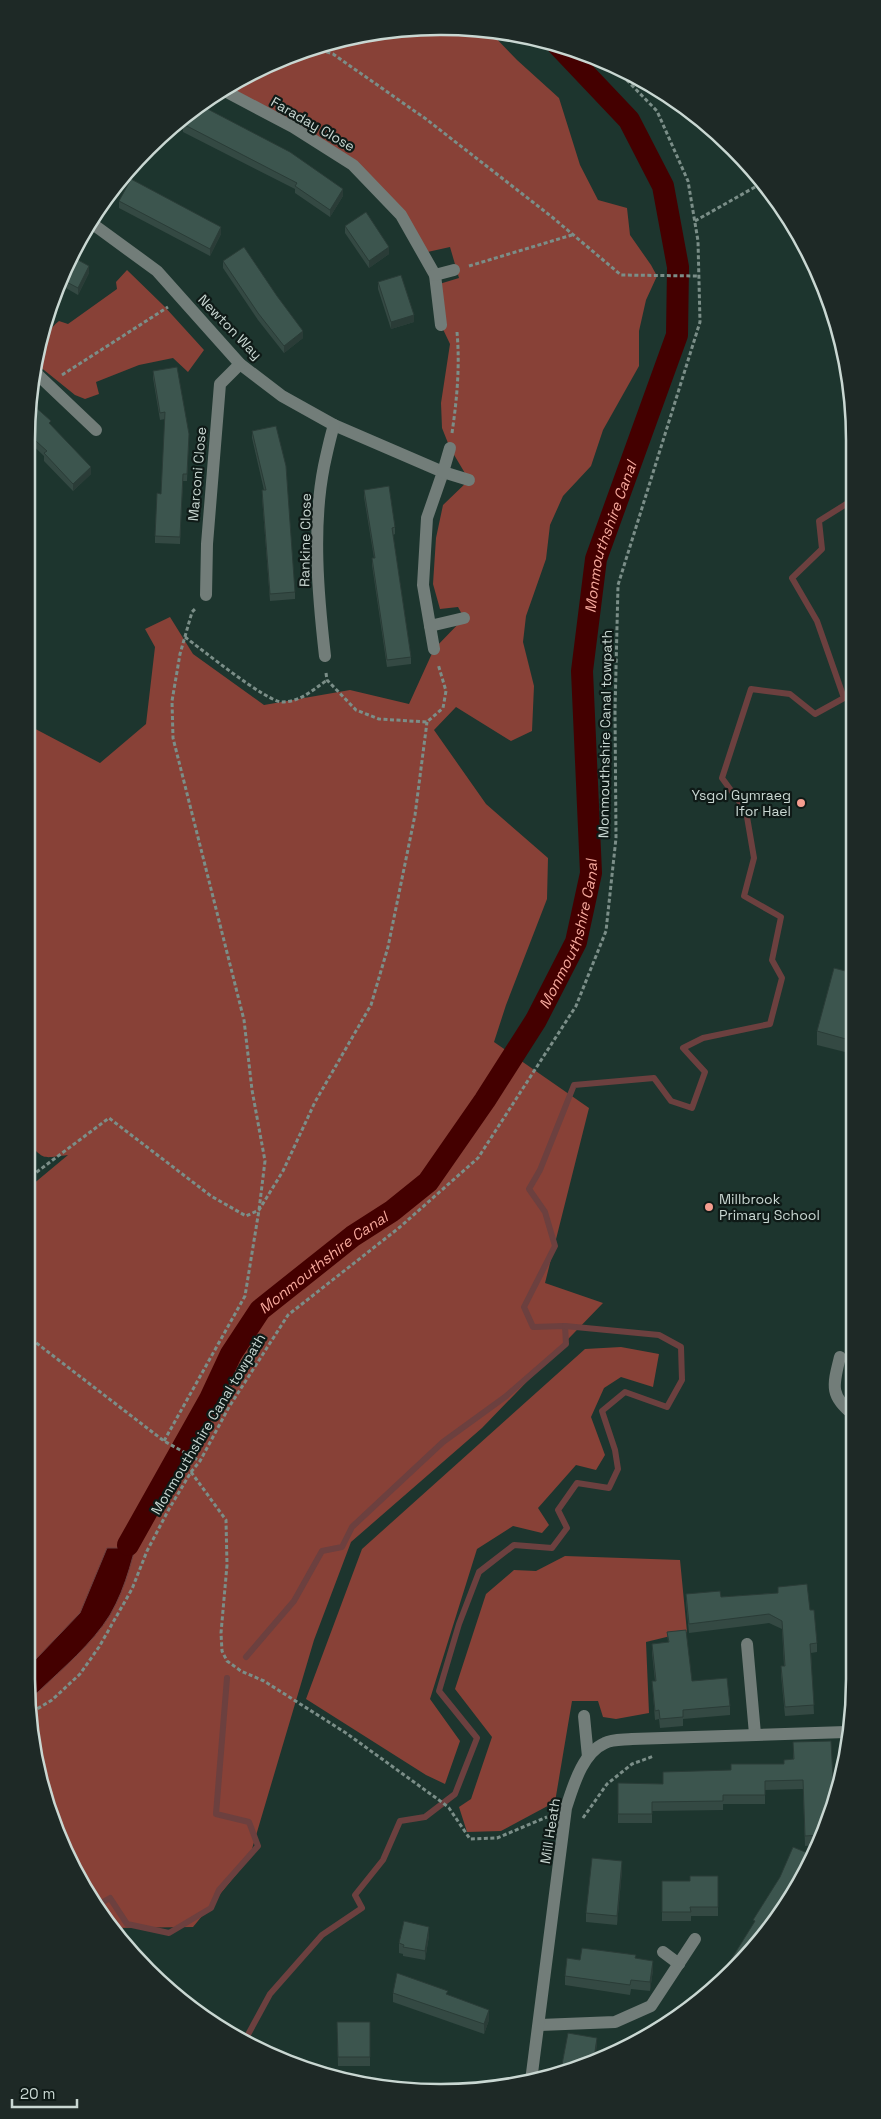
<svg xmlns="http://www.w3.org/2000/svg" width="881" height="2119" viewBox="0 0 881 2119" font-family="'Space Grotesk',sans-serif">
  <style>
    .green { fill: #884137 }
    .water { fill: #400; stroke: #6c403f }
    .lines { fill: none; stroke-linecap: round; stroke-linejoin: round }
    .stream { stroke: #6c403f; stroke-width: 6 }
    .canal { stroke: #400; stroke-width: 22 }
    .path { stroke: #7b8e88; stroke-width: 3; stroke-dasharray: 4 2.5; stroke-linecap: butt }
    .minor { stroke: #727d79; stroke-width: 12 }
    .wall { fill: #344943 }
    .shaded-wall { fill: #2a3c37 }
    .building { fill: #3c554e; stroke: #2a3c37 }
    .poi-dot { fill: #f59d8f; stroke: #0f1a17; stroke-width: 2 }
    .labels { text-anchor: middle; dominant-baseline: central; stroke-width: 4.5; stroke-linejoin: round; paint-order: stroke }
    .street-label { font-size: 14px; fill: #c9d7d2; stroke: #0f1a17 }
    .poi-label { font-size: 14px; fill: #c9d7d2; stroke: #0f1a17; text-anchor: end }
    .water-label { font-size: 15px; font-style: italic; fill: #f7a99d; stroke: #0f1a17 }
    .rim { fill: none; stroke: #c9d7d2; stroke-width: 2.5 }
  </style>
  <rect width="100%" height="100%" fill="#1d352e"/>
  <!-- green -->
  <g class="green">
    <path d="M413,27L488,30L517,60L559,98L580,165L598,200L627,208L630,235L651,265L657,276L646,300L639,331V366L603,430L591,466L563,496L550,525L546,559L526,616L523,642L534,686L532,731L511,741L456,707L434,730L486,804L548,858L547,899L506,1005L494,1042L589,1108L545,1283L603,1303L482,1428L351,1542L314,1640L249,1859L193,1927L112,1928L82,1885L48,1812L26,1679V1190L68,1155C41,1158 46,1161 26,1141V724L100,763L146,724L155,647L145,629L170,617L193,654L264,705L350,690L409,704L434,649L464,618L458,607L440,609L433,584L436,538L443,505L469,480L450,448L442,428L441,403L450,344L441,325L436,285L459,278L450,247L423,253L401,215L353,165L223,90L257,69L333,40Z"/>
    <path d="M127,270L164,306L204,350L188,372L173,358L139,365L96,382L99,394L85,399L75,395L39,366C42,346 42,335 59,321L68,324L117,289L116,282Z"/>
    <polygon points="621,1347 659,1354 653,1387 621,1377 604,1388 591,1417 605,1455 596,1470 576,1465 538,1508 549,1525 542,1533 513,1526 477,1549 430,1699 460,1741 445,1784 426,1775 306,1699 362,1549 585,1349"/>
    <polygon points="565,1556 680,1560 687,1632 646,1642 649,1713 616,1719 603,1717 598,1701 572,1701 555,1802 501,1831 467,1832 459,1807 471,1799 492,1737 455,1689 486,1594 514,1570 536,1571"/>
  </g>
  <!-- water -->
  <path class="water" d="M142,1520C134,1552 127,1586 110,1615C92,1644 63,1668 38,1692L29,1698L26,1666L36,1659L80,1613L107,1548H120Z"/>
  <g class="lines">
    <!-- stream -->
    <g class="stream">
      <polyline points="246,1657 294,1601 322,1551 342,1547 352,1527 443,1442 505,1397 566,1344 565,1326 533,1327 524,1307 555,1246 545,1212 529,1189 540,1170 574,1085 654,1078 671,1101 692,1108 705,1072 683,1048 703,1038 770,1024 782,978 772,960 781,917 744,896 754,858 746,811 722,778 751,689 790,694 815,714 844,698 817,621 792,578 822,549 819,521 851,501"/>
      <polyline points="96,1906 110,1898 127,1924 169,1933 211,1908 219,1890 258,1846 249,1822 216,1814 227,1678"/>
      <polyline points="244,2042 270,1994 322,1935 362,1908 355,1895 383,1860 400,1821 425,1817 455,1794 477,1738 439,1691 459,1624 479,1572 514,1545 552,1548 567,1528 558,1510 577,1483 609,1488 618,1469 615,1450 602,1411 625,1392 667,1407 682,1380 681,1347 659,1335 565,1326"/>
    </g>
    <!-- canal -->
    <path class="canal" id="s1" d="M128,1545L210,1399L231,1354L260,1310L353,1236L392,1211L428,1182L485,1100L536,1020L576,942L591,873L582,671L596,559L677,335L678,267L663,186L629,120L557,44"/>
    <!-- path -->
    <g class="path">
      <polyline points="314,48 333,54 426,119 552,217 621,275 697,276"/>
      <polyline points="695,221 762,183"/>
      <polyline points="469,266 572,235"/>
      <polyline points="62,375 168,307"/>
      <path d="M452,433C457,399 460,366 457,332"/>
      <path d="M185,637C201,649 267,702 282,702C300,702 313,690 327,680"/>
      <polyline points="326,673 327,680 356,710 379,719 427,722 443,708 446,691 438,664"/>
      <polyline points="26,1180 109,1118 211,1196 246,1216 259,1210 283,1171 315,1102 371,1005 388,947 415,815 427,722"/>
      <polyline points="26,1335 164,1441 200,1461"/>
      <polyline points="164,1441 245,1296 259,1210 265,1161 252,1090 244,1020 173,738 172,701 180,654 192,612 196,608"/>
      <polyline points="191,1472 226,1520 227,1565 221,1633 222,1651 227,1661 241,1671 264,1681 346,1733 443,1803 449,1808 470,1839 497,1838 547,1817"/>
      <polyline points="32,1712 52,1700 80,1674 99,1647 132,1589 147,1551 169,1509 191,1472 200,1461 229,1407 288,1315 400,1227 478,1158 576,1006 606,931 616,838 615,711 618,585 700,322 698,241 688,181 657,111 615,68"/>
      <polyline points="583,1818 607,1784 632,1764 654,1756"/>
    </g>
    <!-- minor -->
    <g class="minor">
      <polyline points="223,90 293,127 353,165 401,215 435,275 441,325"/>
      <polyline points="90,222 157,271 240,364 282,396 334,425 443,472 427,518 423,585 434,649"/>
      <polyline points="435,275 454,270"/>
      <polyline points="37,374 96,430"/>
      <polyline points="450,448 443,472 469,480"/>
      <polyline points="206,595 207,544 220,384 240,364"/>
      <polyline points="430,626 464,618"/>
      <path d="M325,656C318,595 312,526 324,466C327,452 330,438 334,425"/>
      <path d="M840,1357C833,1385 829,1396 854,1415"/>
      <polyline points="747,1644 755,1734"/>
      <polyline points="584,1716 588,1757"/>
      <polyline points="663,1952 679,1964"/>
      <polyline points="540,2025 615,2022 651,2006 695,1939"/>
      <path d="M531,2081L566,1808C573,1787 582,1753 605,1743C612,1739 624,1740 632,1739L846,1732"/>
    </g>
  </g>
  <!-- wall -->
  <g class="wall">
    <polygon points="183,124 343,196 330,217 295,193 295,189 183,132"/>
    <polygon points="119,201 221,234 210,256 119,208"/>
    <polygon points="345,226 389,254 369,268 345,233"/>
    <polygon points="71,256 89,273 78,295 59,284"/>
    <polygon points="223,261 303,338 284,353 258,320 223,268"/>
    <polygon points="378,282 414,322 391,329 378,289"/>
    <polygon points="153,371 189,434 187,481 183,481 180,544 155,543 155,536 161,494 165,419 160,420 153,378"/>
    <polygon points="32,404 51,425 91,474 73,491 44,461 44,456 26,439"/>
    <polygon points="252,431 295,592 295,599 270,601 262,497 262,490 264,490 252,438"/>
    <polygon points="364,490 395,527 395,534 393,535 411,657 411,664 387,667 372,565 372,558 374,558 364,497"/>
    <polygon points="853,973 853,1054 817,1045 817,1031"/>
    <polygon points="778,1587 810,1610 817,1643 817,1652 811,1653 814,1714 785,1716 781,1675 781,1666 784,1666 782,1629 769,1623 689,1633 686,1602 686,1594 721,1597 778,1593"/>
    <polygon points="667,1632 692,1681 730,1706 730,1715 683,1719 683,1726 660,1728 659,1719 655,1720 652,1681 655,1681 652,1653 652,1644 668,1642"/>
    <polygon points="793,1742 834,1798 834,1806 833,1808 832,1808 832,1812 815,1845 805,1846 803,1789 765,1790 765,1804 723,1804 723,1810 652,1811 652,1823 618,1823 618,1783 663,1784 731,1770 784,1764 793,1759"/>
    <polygon points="622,1870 617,1925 586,1922 586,1913"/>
    <polygon points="718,1876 718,1916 691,1916 691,1921 662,1921 662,1881 690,1881"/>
    <polygon points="429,1936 425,1960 403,1956 403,1954 399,1953 399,1943"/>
    <polygon points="636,1958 653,1970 650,1991 631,1989 630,1995 565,1985 565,1976 580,1960"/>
    <polygon points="393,1993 489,2020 484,2034 393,2002"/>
    <polygon points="337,2022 370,2022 370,2066 338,2066"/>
  </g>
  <!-- shaded-wall -->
  <g class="shaded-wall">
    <polygon points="343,189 343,196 330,217 330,210"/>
    <polygon points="221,227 221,234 210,256 210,249"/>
    <polygon points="389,247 389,254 369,268 369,261"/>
    <polygon points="89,266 89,273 78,295 78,288"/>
    <polygon points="414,315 414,322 391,329 391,322"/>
    <polygon points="303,331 303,338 284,353 284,346"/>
    <polygon points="91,467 91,474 73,491 73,484"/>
    <polygon points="622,1861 622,1870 617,1925 617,1916"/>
    <polygon points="429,1927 429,1936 425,1960 425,1951"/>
    <polygon points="653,1961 653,1970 650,1991 650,1982"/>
    <polygon points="489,2010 489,2020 484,2034 484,2024"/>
    <polygon points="597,2038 597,2047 595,2057 594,2058"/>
  </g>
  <!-- building -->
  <g class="building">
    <polygon points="200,105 290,152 343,189 330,210 295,186 297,183 183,124 191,110"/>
    <polygon points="131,179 221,227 210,249 119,201"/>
    <polygon points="366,212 389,247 369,261 345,226"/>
    <polygon points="244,247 277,296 303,331 284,346 258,313 223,261"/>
    <polygon points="71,256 89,266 78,288 61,279"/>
    <polygon points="401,275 414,315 391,322 378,282"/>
    <polygon points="177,367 189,434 187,474 183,474 180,537 155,536 157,493 161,494 165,412 160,413 153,371"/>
    <polygon points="32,404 51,421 49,423 91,467 73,484 44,453 47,451 27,433"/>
    <polygon points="276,426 286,466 295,592 270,594 262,490 266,490 252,431"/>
    <polygon points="389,486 395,527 392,528 411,657 387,660 372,558 375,558 364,490"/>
    <polygon points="834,968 853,973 853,1041 817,1031"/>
    <polygon points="807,1584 810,1610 814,1610 817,1643 810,1644 814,1705 785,1707 781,1666 785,1666 782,1621 769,1614 689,1624 686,1594 720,1591 721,1597 778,1593 778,1587"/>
    <polygon points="686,1630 692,1681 727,1678 730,1706 683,1710 683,1717 660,1719 659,1710 655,1711 652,1681 656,1681 652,1644 669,1642 667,1632"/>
    <polygon points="831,1741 834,1798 832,1799 832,1812 820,1835 805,1836 803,1780 765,1781 765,1795 723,1795 723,1801 652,1802 652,1814 618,1814 618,1783 663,1784 663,1772 731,1770 731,1764 784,1764 784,1760 794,1759 793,1742"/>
    <polygon points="793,1847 810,1854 769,1931 711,1992 755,1921 753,1920 780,1877"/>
    <polygon points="592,1858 622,1861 617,1916 586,1913"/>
    <polygon points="690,1876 718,1876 718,1907 690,1907 691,1912 662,1912 662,1881 690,1881"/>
    <polygon points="404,1921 429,1927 425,1951 403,1947 404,1945 399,1943"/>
    <polygon points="582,1948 636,1955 635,1958 653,1961 650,1982 631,1980 630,1985 565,1976 567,1958 580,1960"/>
    <polygon points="397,1973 448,1991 446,1994 489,2010 484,2024 393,1993"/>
    <polygon points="687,2006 689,2007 682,2012"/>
    <polygon points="337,2022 370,2022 370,2057 338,2057"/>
    <polygon points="568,2033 597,2038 594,2058 561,2070"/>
  </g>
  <!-- markers -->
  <g class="poi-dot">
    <circle cx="801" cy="803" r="5"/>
    <circle cx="709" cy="1207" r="5"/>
  </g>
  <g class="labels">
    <!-- street labels -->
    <g class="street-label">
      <text transform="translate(313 124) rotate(30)">Faraday Close</text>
      <text transform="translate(230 327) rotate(46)">Newton Way</text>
      <text transform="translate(197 474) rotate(-85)">Marconi Close</text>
      <text transform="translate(305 540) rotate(-89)">Rankine Close</text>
      <text transform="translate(605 734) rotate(-89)">Monmouthshire Canal towpath</text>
      <text transform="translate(208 1424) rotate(-59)">Monmouthshire Canal towpath</text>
      <text transform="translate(550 1831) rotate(-81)">Mill Heath</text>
    </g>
    <!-- poi labels -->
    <g class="poi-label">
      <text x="791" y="795">Ysgol Gymraeg<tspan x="791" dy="16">Ifor Hael</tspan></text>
      <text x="719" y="1199" text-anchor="start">Millbrook<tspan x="719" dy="16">Primary School</tspan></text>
    </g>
    <!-- water labels -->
    <g class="water-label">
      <text stroke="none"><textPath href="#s1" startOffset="1174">Monmouthshire Canal</textPath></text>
      <text stroke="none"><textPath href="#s1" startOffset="769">Monmouthshire Canal</textPath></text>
      <text stroke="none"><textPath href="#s1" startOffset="349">Monmouthshire Canal</textPath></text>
    </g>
  </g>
  <!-- crop -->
  <path d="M0 0H881V2119H0ZM440 35H441A405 405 0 0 1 846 440V1679A405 405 0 0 1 441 2084H440A405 405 0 0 1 35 1679V440A405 405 0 0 1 440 35Z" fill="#1e2926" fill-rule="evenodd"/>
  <path class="rim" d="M440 35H441A405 405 0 0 1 846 440V1679A405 405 0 0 1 441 2084H440A405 405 0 0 1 35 1679V440A405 405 0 0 1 440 35Z"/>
  <!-- scale -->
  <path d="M12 2099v8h65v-8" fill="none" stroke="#c9d7d2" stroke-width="2.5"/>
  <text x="20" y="2099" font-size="15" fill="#c9d7d2" stroke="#0f1a17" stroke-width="4" paint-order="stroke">20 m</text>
</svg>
